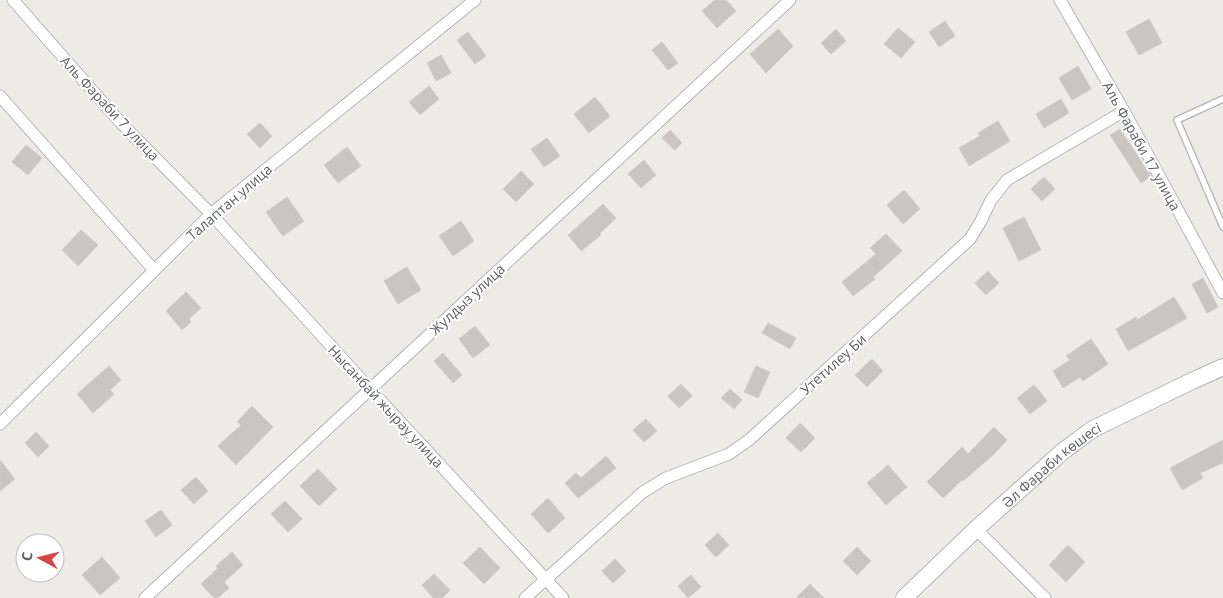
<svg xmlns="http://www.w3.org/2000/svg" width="1223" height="598" viewBox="0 0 1223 598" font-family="'Open Sans',sans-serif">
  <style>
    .building { fill: #c9c5c1; stroke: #d1ccc4 }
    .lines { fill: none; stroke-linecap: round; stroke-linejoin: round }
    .lane-casing { stroke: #b2b5b8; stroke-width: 8 }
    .street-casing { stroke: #b2b5b8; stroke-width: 13 }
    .secondary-casing { stroke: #b1b4b8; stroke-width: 18 }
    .lane { stroke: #fff; stroke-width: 5.5 }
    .street { stroke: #fff; stroke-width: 11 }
    .secondary { stroke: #fff; stroke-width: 16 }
    .labels { text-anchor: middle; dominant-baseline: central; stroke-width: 4; stroke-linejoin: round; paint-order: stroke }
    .street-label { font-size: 14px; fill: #5c6063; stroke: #fff }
  </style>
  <rect width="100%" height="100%" fill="#edebe5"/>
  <!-- building -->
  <g class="building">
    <polygon points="715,0 726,0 736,11 717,28 702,11"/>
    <polygon points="1149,19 1162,43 1139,55 1126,32"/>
    <polygon points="945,21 955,36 939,47 929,32"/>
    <polygon points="898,28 915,42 901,58 884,44"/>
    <polygon points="778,29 793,46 766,73 750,54"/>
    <polygon points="836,29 846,41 831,54 821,43"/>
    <polygon points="468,32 486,56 475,64 457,40"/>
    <polygon points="662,42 678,63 668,70 652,50"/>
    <polygon points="441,55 451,73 436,81 427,63"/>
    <polygon points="1078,66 1091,89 1072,100 1059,78"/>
    <polygon points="429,86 439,99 420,115 409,102"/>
    <polygon points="595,97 610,116 589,133 574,114"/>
    <polygon points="1061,99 1069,113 1044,128 1036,114"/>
    <polygon points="998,121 1010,141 969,166 959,148 980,136 978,133"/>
    <polygon points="260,123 272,136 260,148 247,134"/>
    <polygon points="1120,129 1151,176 1141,183 1110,135"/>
    <polygon points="670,130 682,143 675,150 662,138"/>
    <polygon points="547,138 560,156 544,167 531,149"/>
    <polygon points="26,145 42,158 28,175 12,162"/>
    <polygon points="347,147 361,166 338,183 324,165"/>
    <polygon points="644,160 656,175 641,188 628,174"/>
    <polygon points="521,171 534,184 516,202 503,189"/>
    <polygon points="1044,177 1055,189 1042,201 1031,189"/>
    <polygon points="904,190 920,209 903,224 887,205"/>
    <polygon points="287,197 304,221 283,236 266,212"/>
    <polygon points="603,204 616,218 600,233 601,235 581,251 568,235"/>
    <polygon points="1024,217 1041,250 1019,261 1003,228"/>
    <polygon points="461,221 474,241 453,256 439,236"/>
    <polygon points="81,230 98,245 78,266 62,250"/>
    <polygon points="886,234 902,251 873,277 875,279 853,296 842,282 876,254 870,248"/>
    <polygon points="407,267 421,290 398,304 384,281"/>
    <polygon points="988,271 999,283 986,295 975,283"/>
    <polygon points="1203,278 1218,307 1207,313 1192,284"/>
    <polygon points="186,292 201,308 189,319 191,322 182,330 166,311"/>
    <polygon points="1174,297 1187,318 1128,351 1116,329 1136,317 1137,320"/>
    <polygon points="768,323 796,338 790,349 762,333"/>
    <polygon points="475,326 490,345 473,358 459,339"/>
    <polygon points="1091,339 1108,364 1083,381 1080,377 1063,388 1053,371 1070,360 1066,356"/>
    <polygon points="443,353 462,375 453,383 434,361"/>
    <polygon points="872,359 883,371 867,387 855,375"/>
    <polygon points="109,366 121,380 110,390 114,394 93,413 77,394"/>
    <polygon points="756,366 770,372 758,398 744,392"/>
    <polygon points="681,384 692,396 679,408 668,396"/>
    <polygon points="1034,385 1047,401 1030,414 1017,398"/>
    <polygon points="730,389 742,400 734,409 721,398"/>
    <polygon points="252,406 273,427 236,465 218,446 241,425 237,422"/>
    <polygon points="646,419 657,431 644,442 633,430"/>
    <polygon points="800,423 815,438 801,452 786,438"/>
    <polygon points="994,427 1007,440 992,456 963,481 962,480 943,498 927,482 962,447 968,454"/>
    <polygon points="36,432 49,446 38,457 25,443"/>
    <polygon points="1223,440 1223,463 1200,473 1203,478 1182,490 1170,468"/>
    <polygon points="606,456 616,468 578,498 565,483 576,473 581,478"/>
    <polygon points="0,460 15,479 0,491"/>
    <polygon points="888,465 907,487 886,505 867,483"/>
    <polygon points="318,469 337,489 319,506 300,486"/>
    <polygon points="196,477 208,491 194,504 181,490"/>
    <polygon points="548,498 565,518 548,533 531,514"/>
    <polygon points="285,501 302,519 288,532 271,514"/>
    <polygon points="161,510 172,525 156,537 145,521"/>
    <polygon points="718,533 729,545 716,557 705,545"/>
    <polygon points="1068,545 1085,562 1066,582 1049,565"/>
    <polygon points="480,547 500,568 484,584 463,563"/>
    <polygon points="857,547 871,561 857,575 843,561"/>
    <polygon points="232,552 243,565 224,582 229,588 218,598 214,598 201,584 218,568 216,566"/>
    <polygon points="102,557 120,578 100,595 82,575"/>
    <polygon points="615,559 626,571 613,583 602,571"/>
    <polygon points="434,574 450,590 442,598 433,598 422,585"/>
    <polygon points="691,575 701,587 688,598 678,586"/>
    <polygon points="810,584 824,598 796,598"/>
  </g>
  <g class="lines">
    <!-- lane casing -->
    <g class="lane-casing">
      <polyline id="lane" points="1223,99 1177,120 1223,227"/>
    </g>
    <!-- street casing -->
    <g class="street-casing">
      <g id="street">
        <polyline points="13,0 120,122 211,214 370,389 563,598"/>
        <polyline points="1060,0 1124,111 1223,293"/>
        <polyline points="0,96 154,270"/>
        <polyline points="0,424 211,214 475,0"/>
        <polyline points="976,529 1045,598"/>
        <polyline points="145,598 790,0"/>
        <polyline points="525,598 643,492 666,478 729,454 749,440 970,239 981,221 991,200 1007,180 1124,111"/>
      </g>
    </g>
    <!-- secondary casing -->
    <g class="secondary-casing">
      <g id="secondary">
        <path id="s1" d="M904,598L976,529L1062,452L1093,429L1192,381L1223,367"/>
      </g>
    </g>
    <!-- lane -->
    <use href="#lane" class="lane"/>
    <!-- street -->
    <use href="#street" class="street"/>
    <!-- secondary -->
    <use href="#secondary" class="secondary"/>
  </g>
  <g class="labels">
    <!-- street labels -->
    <g class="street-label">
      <text transform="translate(110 108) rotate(47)">Аль Фараби 7 улица</text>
      <text transform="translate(1142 146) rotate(61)">Аль Фараби 17 улица</text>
      <text transform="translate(229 202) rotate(-41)">Талаптан улица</text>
      <text transform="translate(467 299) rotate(-43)">Жулдыз улица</text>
      <text transform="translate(833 364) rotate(-42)">Утетилеу Би</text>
      <text transform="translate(386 406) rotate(47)">Нысанбай жырау улица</text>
      <text stroke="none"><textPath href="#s1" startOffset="199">Әл Фараби көшесі</textPath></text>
    </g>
  </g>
  <!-- north arrow -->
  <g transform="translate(40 558) rotate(277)"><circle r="24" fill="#ffffff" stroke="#bebfc1"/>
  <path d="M0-4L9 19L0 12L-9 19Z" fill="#d44543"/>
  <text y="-8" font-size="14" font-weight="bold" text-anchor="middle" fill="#5c6063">С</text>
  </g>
</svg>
